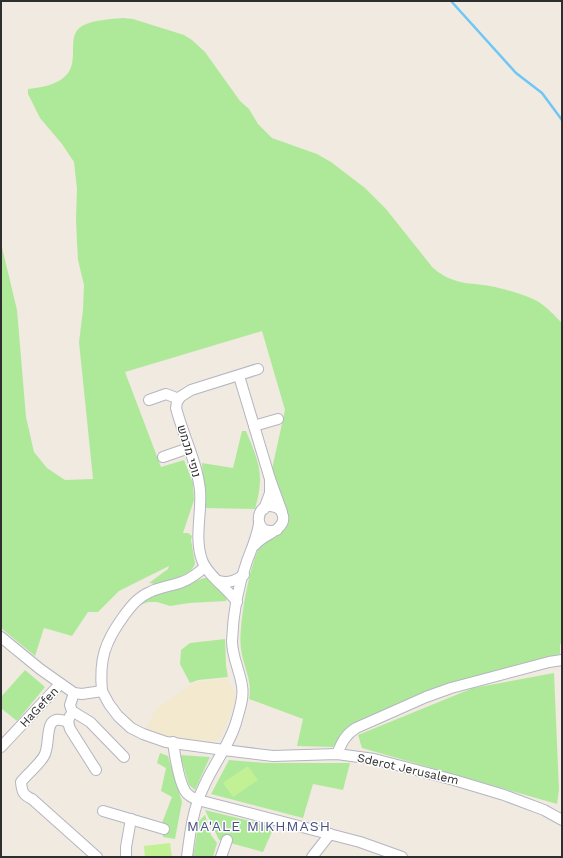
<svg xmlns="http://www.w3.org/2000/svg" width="563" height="858" viewBox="0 0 563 858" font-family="'Work Sans',Heebo,sans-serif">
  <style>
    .education { fill: #f2e9cf }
    .green { fill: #aee99a }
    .pitch { fill: #c2f095 }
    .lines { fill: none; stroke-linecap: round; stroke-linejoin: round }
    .stream { stroke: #6ec7f6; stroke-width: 2.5 }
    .minor-casing { stroke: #b4b5c2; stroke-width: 12 }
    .minor { stroke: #fff; stroke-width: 10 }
    .labels { text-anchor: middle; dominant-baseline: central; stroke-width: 3; stroke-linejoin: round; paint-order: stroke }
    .street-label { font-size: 12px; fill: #2e2e2e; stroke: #fff }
    .quarter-label { font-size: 14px; letter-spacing: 1px; fill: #4a5082; stroke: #fff }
  </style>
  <rect width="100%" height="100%" fill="#f0eae0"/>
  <!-- education -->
  <polygon class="education" points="227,679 235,694 235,703 220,739 211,744 162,738 145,730 156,709 181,691 195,682"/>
  <!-- green -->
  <g class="green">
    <path d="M123,18L133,19L184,35L192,40L205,52L240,101L249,109L258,124L272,138L317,154L331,162L365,188L386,209L433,268C457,288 473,281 499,288C511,291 526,295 537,301C546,306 554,315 562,323V640L560,645V654L449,685L346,731L333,747L297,746L303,719L249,699C253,682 243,666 241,649C238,629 249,564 260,547C266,538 274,534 283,529L272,469L285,410L262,331L125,372L161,467L184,460L193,483L194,500L183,533H188L192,536L191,540L195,563C193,576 167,580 155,584L149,583L168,569L169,566L119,591L98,612H88L72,636L44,628L35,656L1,628V243L17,310L26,417L34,452L47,468L65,480L93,479L79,342L83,310L84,285L78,260L77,242L76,219L77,189L74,162L62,144L40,118L28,94V89C99,82 58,41 82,26C93,20 110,19 123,18Z"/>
    <path d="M242,431H246C259,462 265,475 255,509L205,508L202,463L233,468Z"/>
    <path d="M204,578H208L227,598L226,601L189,603L170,606L157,602H149L139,605C153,593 169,591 186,586C192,583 197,580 204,578Z"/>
    <polygon points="225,639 226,666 228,677 198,680 190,683 180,664 181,650 190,643"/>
    <polygon points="25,670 45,687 17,721 1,708 1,697"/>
    <polygon points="554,673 559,790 557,804 362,748 358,735 473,688"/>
    <polygon points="160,753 168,756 182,802 175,839 163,837 162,823 172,797 161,791 166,768 157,763"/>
    <polygon points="180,755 210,757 195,790 189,785"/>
    <polygon points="229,760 266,763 350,763 343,790 313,784 303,818 211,794"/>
    <polygon points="205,810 274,827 263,852 219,840"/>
    <polygon points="205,815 211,835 217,843 213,857 193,857 199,821"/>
  </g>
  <!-- pitch -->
  <g class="pitch">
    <polygon points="248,766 258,780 233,797 223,783"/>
    <polygon points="170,843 172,857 145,857 144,846"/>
  </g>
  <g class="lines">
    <!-- stream -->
    <polyline class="stream" points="451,1 516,73 542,93 562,120"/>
    <!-- minor casing -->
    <g class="minor-casing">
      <g id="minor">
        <polyline points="239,376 270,479"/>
        <polyline points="149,400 166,394 179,399"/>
        <polyline points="254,426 278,419"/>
        <polyline points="163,457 189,448"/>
        <polyline points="264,509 270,493 270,479 282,512"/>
        <path d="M255,545C262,535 286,530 283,516C282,512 279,508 275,507C255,499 251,538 277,530"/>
        <path d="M219,581C229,584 236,580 244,575"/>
        <path d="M237,602C227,588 207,575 202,560C194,538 202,513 200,490C197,462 183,435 176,408L177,402L180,397L191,390L258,369"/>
        <polyline points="1,637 40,669 74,693 82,694 102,691 109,704 118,716 131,728 143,734 166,742 224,750 273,756 337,754 374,759 454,780 504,795 544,810 562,820"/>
        <path d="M102,691C99,659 105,642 123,617C131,606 138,597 150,592C160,587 171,586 182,582C191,579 198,573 205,567"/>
        <polyline points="74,693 70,705 72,711 90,722 124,757"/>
        <polyline points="70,716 68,722 70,729 96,770"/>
        <path d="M68,722C41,711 52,743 44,756C38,766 28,773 21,782C22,792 23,795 32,799L97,857"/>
        <path d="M173,742C175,756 178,779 185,791C188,796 193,798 198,800L360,842L402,857"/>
        <polyline points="1,747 60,684"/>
        <path d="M337,754C342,742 345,735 356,728L426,697L451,688L549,662L562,660"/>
        <polyline points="103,811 164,829"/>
        <polyline points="126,857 126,847 131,819"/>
        <path d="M187,857C190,833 193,808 204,786C214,763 231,743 237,719C240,708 244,697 242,686C240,671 232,657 232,641C233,615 238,586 247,561C252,548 257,537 259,524"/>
        <polyline points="221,857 227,840"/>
        <polyline points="312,857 330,834"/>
      </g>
    </g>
    <!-- minor -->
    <use href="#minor" class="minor"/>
  </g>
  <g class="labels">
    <!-- street labels -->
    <g class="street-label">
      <text transform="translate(189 451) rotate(73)">נופי מכמש</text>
      <text transform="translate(39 707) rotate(-47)">HaGefen</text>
      <text transform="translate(408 769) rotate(13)">Sderot Jerusalem</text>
    </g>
    <!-- quarter labels -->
    <g class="quarter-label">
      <text x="259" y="826">MA'ALE MIKHMASH</text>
    </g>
  </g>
  <!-- border -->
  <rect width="563" height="858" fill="none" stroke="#2e2e2e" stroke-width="4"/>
</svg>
